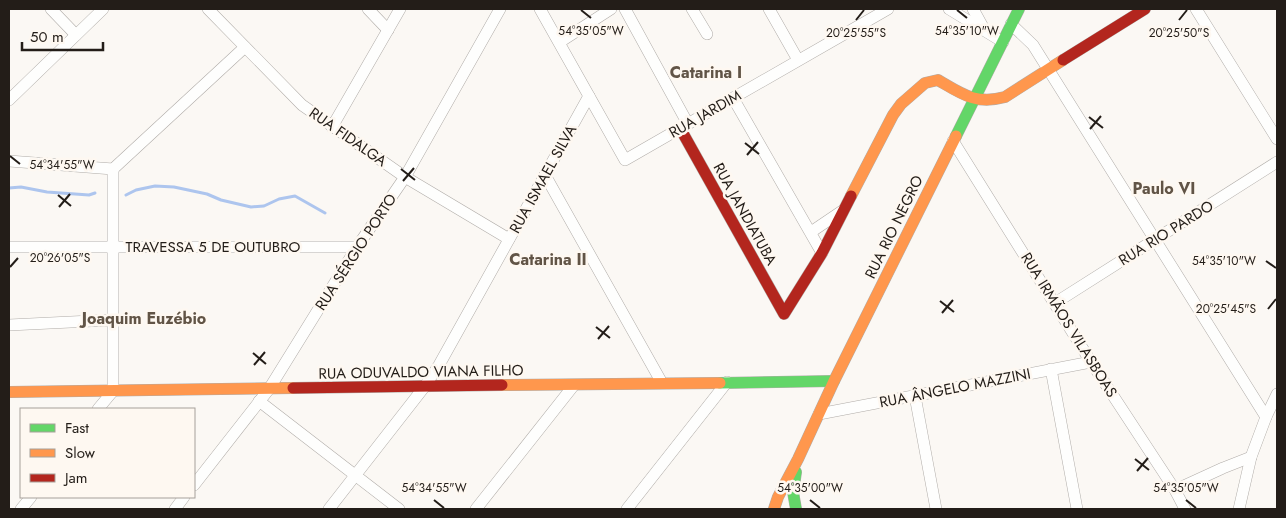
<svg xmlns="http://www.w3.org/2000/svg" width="1286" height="518" viewBox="0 0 1286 518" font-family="Jost,sans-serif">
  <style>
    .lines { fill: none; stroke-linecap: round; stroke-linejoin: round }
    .stream { stroke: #adc5ee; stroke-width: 3 }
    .street-casing { stroke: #b0aca8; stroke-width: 12 }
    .fast-casing { stroke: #b0aca8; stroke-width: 12 }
    .slow-casing { stroke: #b0aca8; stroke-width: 12 }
    .jam-casing { stroke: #b0aca8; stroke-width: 12 }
    .street { stroke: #fefefd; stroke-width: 11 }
    .fast { stroke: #63d668; stroke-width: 11 }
    .slow { stroke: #ff974d; stroke-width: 11 }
    .jam { stroke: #b3261e; stroke-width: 11 }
    .ticks { fill: none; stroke: #231d18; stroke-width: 2 }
    .labels { text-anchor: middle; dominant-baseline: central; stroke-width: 5; stroke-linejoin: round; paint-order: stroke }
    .street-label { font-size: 15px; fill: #231d18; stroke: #fef8f1 }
    .neighbourhood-label { font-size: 16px; font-weight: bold; fill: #615446; stroke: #fef8f1 }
    .ticks-label { font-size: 12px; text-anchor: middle; fill: #231d18; stroke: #fef8f1; stroke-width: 5; stroke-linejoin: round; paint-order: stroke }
  </style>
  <rect width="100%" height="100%" fill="#fbf8f4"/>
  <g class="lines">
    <!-- stream -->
    <g class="stream">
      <polyline points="9,188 21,187 47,192 89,195 95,193"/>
      <polyline points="126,195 136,190 155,186 174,187 207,194 221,200 251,207 264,206 279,199 295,196 325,213"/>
    </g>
    <!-- street casing -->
    <g class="street-casing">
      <g id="street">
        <polyline points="51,9 76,35"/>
        <polyline points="208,9 302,105 405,177 509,239"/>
        <polyline points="368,9 388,30"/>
        <polyline points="540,9 625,160 888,9"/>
        <polyline points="625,9 688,124"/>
        <polyline points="692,9 707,34"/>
        <polyline points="769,9 798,60"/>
        <polyline points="949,9 1003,42"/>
        <polyline points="973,9 984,29"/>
        <polyline points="1196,9 1277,139"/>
        <polyline points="1011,24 1033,45 1266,417"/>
        <polyline points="560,42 611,9"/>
        <polyline points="733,98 822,253"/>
        <polyline points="9,100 103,9"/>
        <polyline points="332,127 400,9"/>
        <polyline points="953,141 1091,362 1175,490 1185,509"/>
        <polyline points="9,161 113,169"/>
        <polyline points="113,169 245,47"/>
        <polyline points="545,175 662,383"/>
        <polyline points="811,232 842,211"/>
        <polyline points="9,247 357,247"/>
        <polyline points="1055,303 1277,162"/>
        <polyline points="9,325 112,320"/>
        <polyline points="1051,369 1077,509"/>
        <polyline points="915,396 936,509"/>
        <polyline points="259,401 399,509"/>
        <polyline points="98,409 113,391 113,169"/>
        <polyline points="819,414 1091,362"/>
        <polyline points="194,485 269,389 357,247 405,177 500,9"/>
        <polyline points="1175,490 1223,468 1251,457"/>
        <polyline points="21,509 31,497"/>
        <polyline points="175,509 184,497"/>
        <polyline points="329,509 425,386 439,365 589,96"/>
        <polyline points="476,509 574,385"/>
        <polyline points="627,509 727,382"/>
        <polyline points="1239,509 1251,457 1266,417 1277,394"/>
      </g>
    </g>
    <!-- fast casing -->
    <g class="fast-casing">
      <g id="fast">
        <polyline points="956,136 1019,9"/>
        <polyline points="720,383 834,381"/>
        <polyline points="796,472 793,492 796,509"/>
      </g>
    </g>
    <!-- slow casing -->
    <g class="slow-casing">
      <g id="slow">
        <path d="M851,196L893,115L901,104L925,83L938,80C962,94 976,105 1005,97L1063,60"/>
        <polyline points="502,385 720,383"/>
        <polyline points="9,392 293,388"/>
        <polyline points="774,509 778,497 798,459 834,381 956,136"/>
      </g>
    </g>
    <!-- jam casing -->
    <g class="jam-casing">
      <g id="jam">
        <polyline points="1063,60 1145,9"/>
        <polyline points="680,128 784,314 822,253 851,196"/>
        <polyline points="293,388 502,385"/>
      </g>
    </g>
    <!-- street -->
    <use href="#street" class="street"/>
    <!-- fast -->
    <use href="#fast" class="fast"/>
    <!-- slow -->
    <use href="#slow" class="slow"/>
    <!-- jam -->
    <use href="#jam" class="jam"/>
  </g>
  <!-- ticks -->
  <path class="ticks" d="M581,10L591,18M957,10L967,18M856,20L864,10M1179,20L1187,10M1089,117L1103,128M1090,129L1101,116M745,143L759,154M747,155L758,142M10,156L20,164M401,169L415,180M403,181L414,168M58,195L71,206M59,207L70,194M1266,261L1276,268M10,267L18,258M940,301L954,312M1268,309L1276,299M942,313L953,300M596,327L610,338M598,339L609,326M253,353L266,364M254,365L265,352M1135,459L1149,470M1137,471L1148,458M434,500L444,508M810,500L820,508M1186,500L1196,508"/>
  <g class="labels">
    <!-- street labels -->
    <g class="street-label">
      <text transform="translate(705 114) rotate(-30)">RUA JARDIM</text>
      <text transform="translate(348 137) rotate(35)">RUA FIDALGA</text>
      <text transform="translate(543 179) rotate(-61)">RUA ISMAEL SILVA</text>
      <text transform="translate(745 214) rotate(61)">RUA JANDIATUBA</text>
      <text transform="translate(894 227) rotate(-64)">RUA RIO NEGRO</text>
      <text transform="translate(1166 233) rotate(-32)">RUA RIO PARDO</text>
      <text x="213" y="247">TRAVESSA 5 DE OUTUBRO</text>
      <text transform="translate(356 252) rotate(-57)">RUA SÉRGIO PORTO</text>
      <text transform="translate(1069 325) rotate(58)">RUA IRMÃOS VILASBOAS</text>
      <text transform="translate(421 372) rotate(-1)">RUA ODUVALDO VIANA FILHO</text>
      <text transform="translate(955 388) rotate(-11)">RUA ÂNGELO MAZZINI</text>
    </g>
    <!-- neighbourhood labels -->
    <g class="neighbourhood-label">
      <text x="706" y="72">Catarina I</text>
      <text x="1164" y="188">Paulo VI</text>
      <text x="548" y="259">Catarina II</text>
      <text x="144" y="318">Joaquim Euzébio</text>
    </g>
  </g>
  <g class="ticks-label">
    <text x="591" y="35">54°35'05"W</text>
    <text x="967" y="35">54°35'10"W</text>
    <text x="856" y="37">20°25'55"S</text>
    <text x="1179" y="37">20°25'50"S</text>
    <text x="62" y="169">54°34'55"W</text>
    <text x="60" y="262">20°26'05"S</text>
    <text x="1224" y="265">54°35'10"W</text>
    <text x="1226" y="313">20°25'45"S</text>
    <text x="434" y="492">54°34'55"W</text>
    <text x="810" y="492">54°35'00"W</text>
    <text x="1186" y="492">54°35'05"W</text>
  </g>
  <!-- border -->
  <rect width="1286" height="518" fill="none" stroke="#231d18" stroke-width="20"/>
  <!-- legend -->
  <rect x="20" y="408" width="175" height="90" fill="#fef8f1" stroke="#a6a09a"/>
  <rect x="30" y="424" width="25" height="8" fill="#63d668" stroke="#a6a09a"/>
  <text x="65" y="433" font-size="15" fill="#231d18">Fast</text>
  <rect x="30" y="449" width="25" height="8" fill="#ff974d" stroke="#a6a09a"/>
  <text x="65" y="458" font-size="15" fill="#231d18">Slow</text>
  <rect x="30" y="474" width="25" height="8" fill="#b3261e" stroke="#a6a09a"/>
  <text x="65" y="483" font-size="15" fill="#231d18">Jam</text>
  <!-- scale -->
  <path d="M22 42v8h81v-8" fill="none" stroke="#231d18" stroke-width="2.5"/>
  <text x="30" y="42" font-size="15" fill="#231d18" stroke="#fef8f1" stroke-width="4" paint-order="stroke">50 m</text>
</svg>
